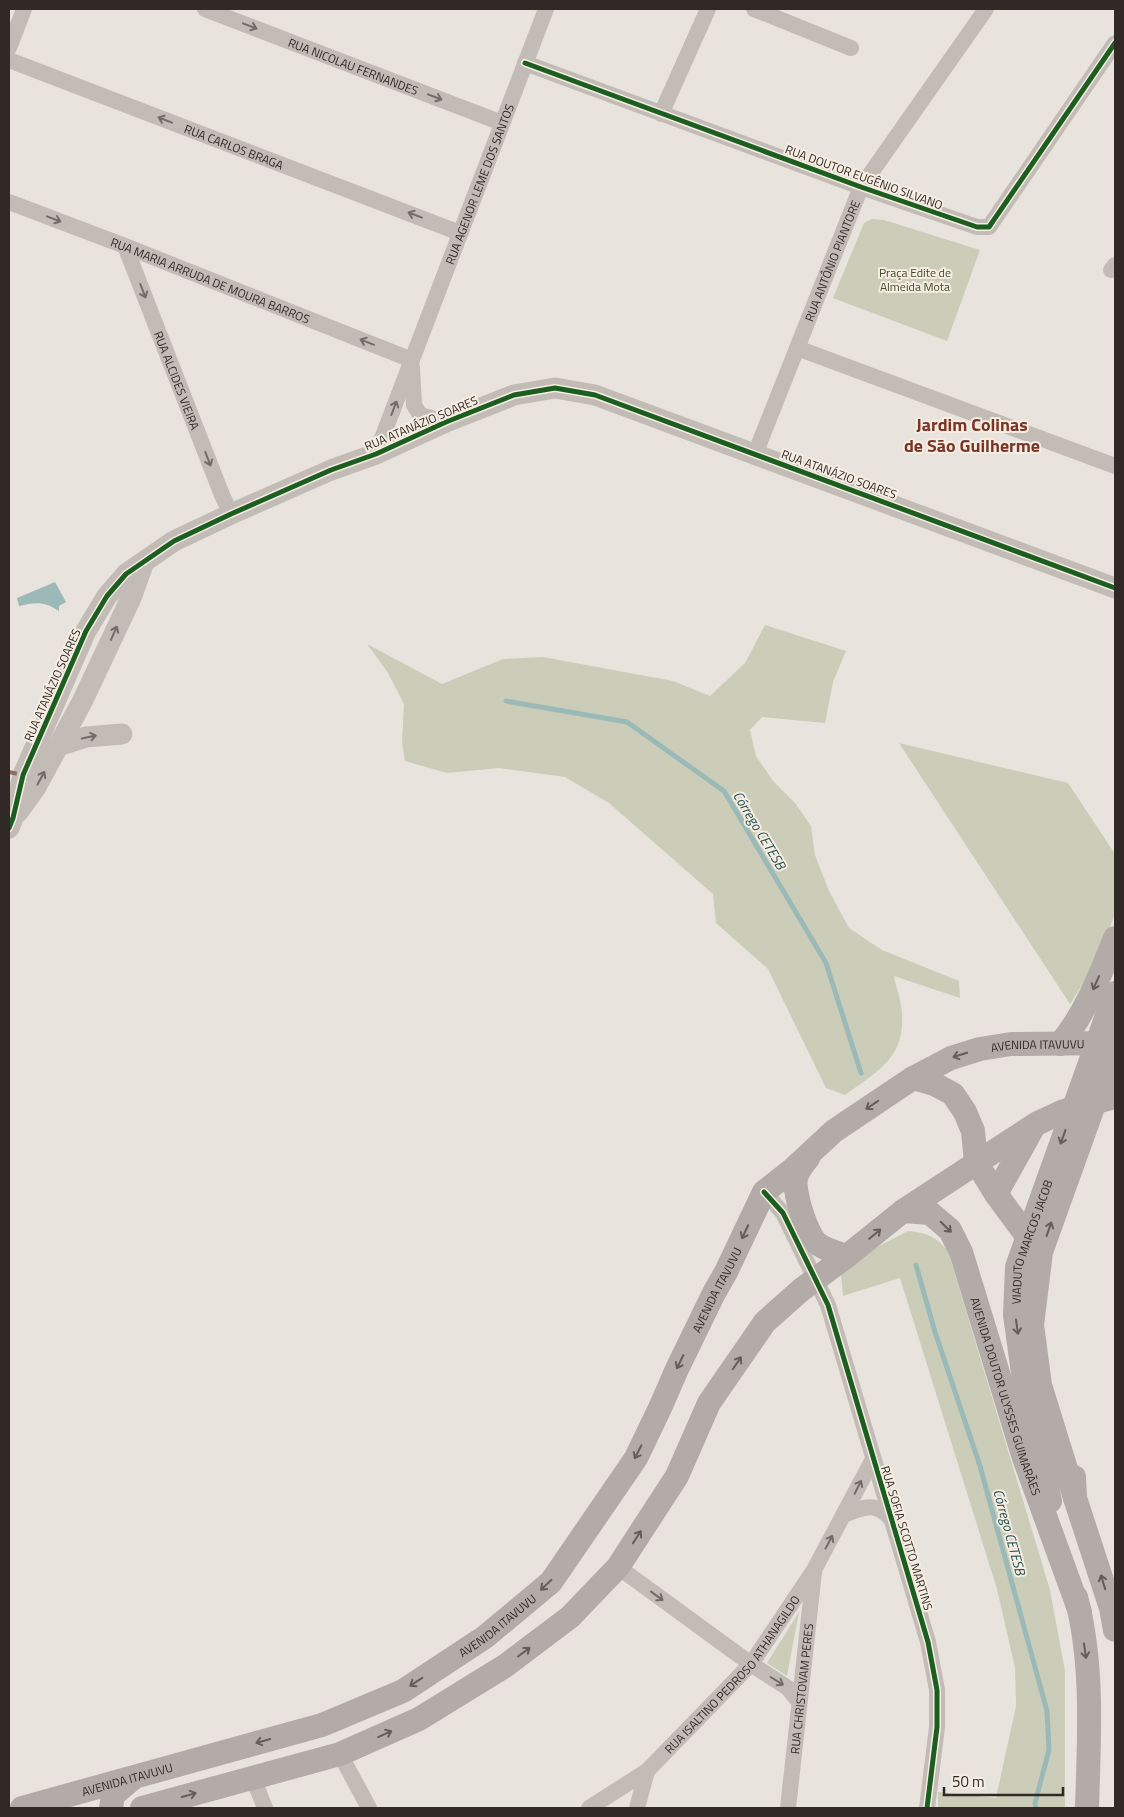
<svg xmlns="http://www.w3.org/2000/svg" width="1124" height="1817" viewBox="0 0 1124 1817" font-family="'Titillium Web',sans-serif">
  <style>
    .green { fill: #cbcdb8 }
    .water { fill: #9bbab7 }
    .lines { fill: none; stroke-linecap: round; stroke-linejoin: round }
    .stream { stroke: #9bbab7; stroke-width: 5 }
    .minor { stroke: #c2bbb6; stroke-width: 16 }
    .tertiary { stroke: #c2bbb6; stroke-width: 21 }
    .secondary { stroke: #b3aba7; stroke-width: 24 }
    .secondary-bridge { stroke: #b3aba7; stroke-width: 24 }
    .quiet { stroke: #8d6e63; stroke-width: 4; stroke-dasharray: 8 4; stroke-linecap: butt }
    .cycleway-casing { stroke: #f6ede3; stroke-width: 8 }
    .cycleway { stroke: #1b5e20; stroke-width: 5 }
    .oneway { stroke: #726b67 }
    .oneway2 { stroke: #655d5a }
    .labels { text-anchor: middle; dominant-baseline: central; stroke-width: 4; stroke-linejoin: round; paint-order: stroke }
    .street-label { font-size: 12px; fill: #312926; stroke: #f6ede3 }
    .park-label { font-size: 12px; fill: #434d2c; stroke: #f6ede3 }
    .water-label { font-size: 14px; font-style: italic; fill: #1f4e4e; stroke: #f6ede3 }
    .district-label { font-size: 18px; font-weight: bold; fill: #793526; stroke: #f6ede3 }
  </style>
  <rect width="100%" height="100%" fill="#e9e3dd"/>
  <!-- green -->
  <g class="green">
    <polygon points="872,219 884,220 980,250 947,341 833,298 864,223"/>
    <path d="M765,625L846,651L833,682L825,723L762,717L750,730L756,756L773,781L795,803L811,826L815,855L829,891L849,928L882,950L959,981L960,998L894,976C896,988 902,1002 902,1014C905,1059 876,1072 845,1095L826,1088L768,969L716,923L713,894L609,803L565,777L499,768L447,773L405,761L402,743L404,704L388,673L367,644L442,684L503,659L543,657L673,681L710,696L745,663Z"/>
    <polygon points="899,743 1068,783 1115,854 1115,914 1094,967 1070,1004"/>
    <path d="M908,1231C927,1233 935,1236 948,1251L1050,1590L1065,1671V1808H938V1792L996,1798L1016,1706L1015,1668L997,1589L900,1278L843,1296L841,1275L871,1250Z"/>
    <polygon points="799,1612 787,1676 767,1663"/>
  </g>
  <!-- water -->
  <path class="water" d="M55,582L66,602L59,606V611C45,601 35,602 19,606L17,598Z"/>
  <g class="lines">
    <!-- stream -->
    <g class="stream">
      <polyline points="506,701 627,722 724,791 826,963 861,1073"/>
      <polyline points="916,1265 935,1332 980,1466 1047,1711 1049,1750 1035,1803 1036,1808"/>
    </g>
    <!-- minor -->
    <g class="minor">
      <path id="s1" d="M205,9L502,123"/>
      <polyline points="754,9 851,48"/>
      <polyline points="9,48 24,9"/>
      <path id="s2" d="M9,60L460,233"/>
      <polyline points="525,63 861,187 977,227 989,227 1115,43"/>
      <polyline points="661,114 708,9"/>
      <path id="s3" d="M9,202L125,246L412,360"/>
      <path id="s4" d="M125,246L222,495L231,514"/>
      <polyline points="1111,270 1115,265"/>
      <polyline points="797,348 1115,466"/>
      <polyline points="412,367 414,405 420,415 446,422"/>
      <path id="s5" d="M376,454L546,9"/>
      <path id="s6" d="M755,454L861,187L986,9"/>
      <polyline points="764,1192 783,1213 828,1305 928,1642 937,1690 937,1727 927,1808"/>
      <path d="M844,1515C863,1507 876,1501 891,1519"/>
      <polyline points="618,1567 751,1664 788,1688 799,1702"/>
      <polyline points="340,1754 369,1808"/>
      <polyline points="253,1778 265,1808"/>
      <path id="s7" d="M589,1808L647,1771L751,1664L814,1570L873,1459"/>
      <polyline points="637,1808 647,1771"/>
      <path id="s8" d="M788,1808L814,1572"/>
    </g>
    <!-- tertiary -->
    <g class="tertiary">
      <polyline points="58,746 86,737 122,734"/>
      <polyline points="18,812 36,787 82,702 131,598 144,562"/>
      <polyline points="9,828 13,818 23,775 86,631 107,596 126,574 174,541 231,514 331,470 376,454 446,422 514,395 555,388 595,395 1115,588"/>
    </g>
    <!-- secondary -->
    <g class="secondary">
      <path d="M1060,1044C1086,1013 1100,975 1115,938"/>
      <polyline points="913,1078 934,1084 953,1094 965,1112 973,1131 976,1162 996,1194 1027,1236 1034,1253"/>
      <path d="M808,1158C803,1164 798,1170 796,1178C793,1191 807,1237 818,1244C826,1250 838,1253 847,1256"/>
      <polyline points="996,1194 1034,1126"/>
      <path id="s9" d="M903,1211L930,1213L950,1230L961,1252L1024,1458L1080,1612"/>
      <polyline points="1074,1477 1075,1498 1111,1608 1115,1630"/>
      <path d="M1076,1597C1094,1665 1089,1739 1087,1808"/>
      <path id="s10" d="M22,1808L322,1725L403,1691L485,1637L551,1582L636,1458L660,1408L677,1369L714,1293L726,1272L764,1192L792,1170L834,1131L913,1078L951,1058L980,1049L1011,1044L1115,1043"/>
      <polyline points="111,1808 113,1795 133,1778"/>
      <polyline points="142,1808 340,1754 419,1719 505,1666 570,1617 618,1567 677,1476 709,1403 765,1322 801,1290 847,1256 903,1211 1036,1124 1064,1111 1115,1097"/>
    </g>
    <!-- secondary-bridge -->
    <g class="secondary-bridge">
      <polyline points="1075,1498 1040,1385 1032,1325 1041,1252 1115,1046"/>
      <path id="s11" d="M1050,1501L1024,1380L1015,1315L1017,1267L1115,993"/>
    </g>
    <!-- quiet -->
    <polyline class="quiet" points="9,772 23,775"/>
    <!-- cycleway casing -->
    <g class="cycleway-casing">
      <g id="cycleway">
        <polyline points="525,63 861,187 977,227 989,227 1115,43"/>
        <polyline points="9,828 13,818 23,775 86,631 107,596 126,574 174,541 231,514 331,470 376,454 446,422 514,395 555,388 595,395 1115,588"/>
        <polyline points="764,1192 783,1213 828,1305 928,1642 937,1690 937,1727 927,1808"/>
      </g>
    </g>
    <!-- cycleway -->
    <use href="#cycleway" class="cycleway"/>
  </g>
  <!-- one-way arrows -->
  <defs><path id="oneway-shaft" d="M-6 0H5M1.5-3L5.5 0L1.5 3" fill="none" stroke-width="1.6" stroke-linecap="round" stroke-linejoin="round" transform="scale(1.25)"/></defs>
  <g class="oneway">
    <use href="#oneway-shaft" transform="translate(250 26) rotate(21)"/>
    <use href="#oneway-shaft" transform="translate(435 97) rotate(21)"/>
    <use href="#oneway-shaft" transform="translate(165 120) rotate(-159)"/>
    <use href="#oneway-shaft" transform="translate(415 215) rotate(-159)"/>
    <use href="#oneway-shaft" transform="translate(54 219) rotate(21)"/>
    <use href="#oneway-shaft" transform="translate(143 291) rotate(69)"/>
    <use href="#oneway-shaft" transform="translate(367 342) rotate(-158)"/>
    <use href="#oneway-shaft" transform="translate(394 408) rotate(-69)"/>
    <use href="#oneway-shaft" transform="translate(208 459) rotate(69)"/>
    <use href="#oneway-shaft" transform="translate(114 633) rotate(-66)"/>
    <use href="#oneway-shaft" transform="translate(89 737) rotate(-11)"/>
    <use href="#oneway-shaft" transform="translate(41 778) rotate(-62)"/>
    <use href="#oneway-shaft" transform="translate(858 1487) rotate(-63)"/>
    <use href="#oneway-shaft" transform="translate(829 1542) rotate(-62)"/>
    <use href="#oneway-shaft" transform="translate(657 1596) rotate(36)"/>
    <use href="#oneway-shaft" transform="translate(777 1681) rotate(32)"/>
  </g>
  <g class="oneway2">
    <use href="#oneway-shaft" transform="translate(1096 983) rotate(114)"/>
    <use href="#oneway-shaft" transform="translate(960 1055) rotate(163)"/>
    <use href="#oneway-shaft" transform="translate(872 1105) rotate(146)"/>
    <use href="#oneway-shaft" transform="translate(1063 1137) rotate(110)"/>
    <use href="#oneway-shaft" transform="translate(946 1227) rotate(45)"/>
    <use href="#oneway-shaft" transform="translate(1049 1229) rotate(-71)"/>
    <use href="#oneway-shaft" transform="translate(745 1232) rotate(115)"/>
    <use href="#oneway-shaft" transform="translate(875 1234) rotate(-40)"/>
    <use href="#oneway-shaft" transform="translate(1017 1327) rotate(82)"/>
    <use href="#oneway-shaft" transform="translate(680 1362) rotate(116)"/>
    <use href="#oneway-shaft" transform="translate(737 1363) rotate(-56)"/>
    <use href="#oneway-shaft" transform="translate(638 1452) rotate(117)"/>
    <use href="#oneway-shaft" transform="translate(637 1537) rotate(-57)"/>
    <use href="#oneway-shaft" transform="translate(1103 1582) rotate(-107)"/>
    <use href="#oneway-shaft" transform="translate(546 1585) rotate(137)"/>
    <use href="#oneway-shaft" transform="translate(1085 1651) rotate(82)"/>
    <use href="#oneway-shaft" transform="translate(524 1652) rotate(-37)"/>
    <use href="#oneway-shaft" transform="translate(416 1682) rotate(147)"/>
    <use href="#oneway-shaft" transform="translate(385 1734) rotate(-24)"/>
    <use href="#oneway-shaft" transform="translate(263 1741) rotate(164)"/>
    <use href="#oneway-shaft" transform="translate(189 1795) rotate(-15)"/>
  </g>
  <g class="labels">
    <!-- street labels -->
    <g class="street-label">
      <text stroke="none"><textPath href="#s1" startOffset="159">RUA NICOLAU FERNANDES</textPath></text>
      <text stroke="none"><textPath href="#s2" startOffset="241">RUA CARLOS BRAGA</textPath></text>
      <text transform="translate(864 177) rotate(20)">RUA DOUTOR EUGÊNIO SILVANO</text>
      <text stroke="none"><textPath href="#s5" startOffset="289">RUA AGENOR LEME DOS SANTOS</textPath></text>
      <text stroke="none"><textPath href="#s6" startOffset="208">RUA ANTÔNIO PIANTORE</textPath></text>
      <text stroke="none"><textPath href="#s3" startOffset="216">RUA MARIA ARRUDA DE MOURA BARROS</textPath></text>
      <text stroke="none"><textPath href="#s4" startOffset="144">RUA ALCIDES VIEIRA</textPath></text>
      <text transform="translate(421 423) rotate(-23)">RUA ATANÁZIO SOARES</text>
      <text transform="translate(839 474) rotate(20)">RUA ATANÁZIO SOARES</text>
      <text transform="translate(52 685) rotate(-66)">RUA ATANÁZIO SOARES</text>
      <text stroke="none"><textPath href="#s10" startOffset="1348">AVENIDA ITAVUVU</textPath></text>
      <text stroke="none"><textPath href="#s11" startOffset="265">VIADUTO MARCOS JACOB</textPath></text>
      <text stroke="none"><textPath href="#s10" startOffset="920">AVENIDA ITAVUVU</textPath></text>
      <text stroke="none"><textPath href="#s9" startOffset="229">AVENIDA DOUTOR ULYSSES GUIMARÃES</textPath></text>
      <text transform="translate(907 1538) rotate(73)">RUA SOFIA SCOTTO MARTINS</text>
      <text stroke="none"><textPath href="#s10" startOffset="514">AVENIDA ITAVUVU</textPath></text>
      <text stroke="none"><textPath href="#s7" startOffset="198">RUA ISALTINO PEDROSO ATHANAGILDO</textPath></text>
      <text stroke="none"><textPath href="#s8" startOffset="120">RUA CHRISTOVAM PERES</textPath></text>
      <text stroke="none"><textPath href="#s10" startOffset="109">AVENIDA ITAVUVU</textPath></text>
    </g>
    <!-- park labels -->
    <g class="park-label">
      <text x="915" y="272">Praça Edite de<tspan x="915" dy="14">Almeida Mota</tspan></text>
    </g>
    <!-- water labels -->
    <g class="water-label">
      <text transform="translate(760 830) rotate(59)">Córrego CETESB</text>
      <text transform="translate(1010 1532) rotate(75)">Córrego CETESB</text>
    </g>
    <!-- district labels -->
    <g class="district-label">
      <text x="972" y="424">Jardim Colinas<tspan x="972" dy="21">de São Guilherme</tspan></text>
    </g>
  </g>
  <!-- border -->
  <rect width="1124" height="1817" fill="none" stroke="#312926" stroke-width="20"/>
  <!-- scale -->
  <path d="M944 1787v8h119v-8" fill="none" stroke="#312926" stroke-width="2.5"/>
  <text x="952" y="1787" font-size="15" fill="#312926" stroke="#f6ede3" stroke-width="4" paint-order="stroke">50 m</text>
</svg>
